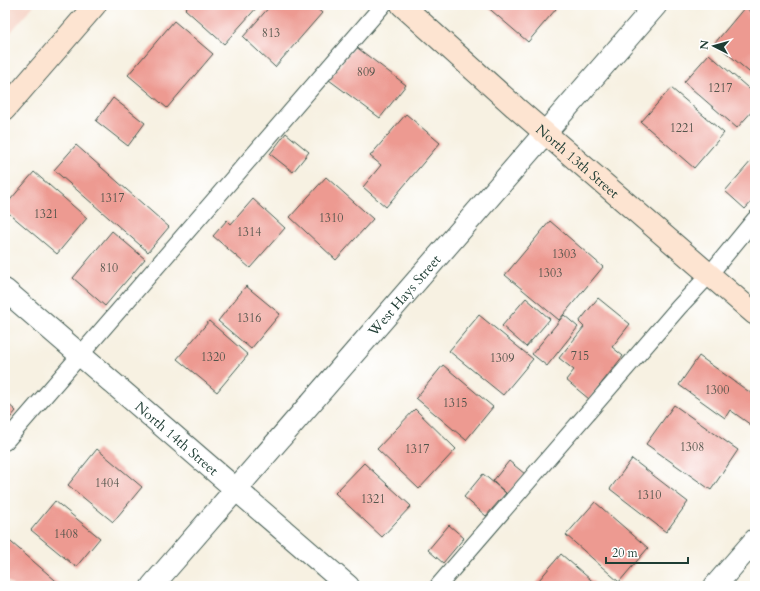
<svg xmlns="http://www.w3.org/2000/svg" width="760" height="591" viewBox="0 0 760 591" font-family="Cardo,serif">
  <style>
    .built { fill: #f6d2c4 }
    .building { fill: #ed9a91 }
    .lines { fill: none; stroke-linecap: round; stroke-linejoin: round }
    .lane-casing { stroke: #3f584e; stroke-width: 18 }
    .street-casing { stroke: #3f584e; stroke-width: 24 }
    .secondary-casing { stroke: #3f584e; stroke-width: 24 }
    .lane { stroke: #fff; stroke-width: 16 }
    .street { stroke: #fff; stroke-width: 22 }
    .secondary { stroke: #fde4d1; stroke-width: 22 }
    .labels { text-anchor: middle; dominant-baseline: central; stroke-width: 3; stroke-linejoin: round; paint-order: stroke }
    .number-label { font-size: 12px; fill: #52544b }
    .street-label { font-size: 14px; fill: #1f3d34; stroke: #fff }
  </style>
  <rect width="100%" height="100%" fill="#fff"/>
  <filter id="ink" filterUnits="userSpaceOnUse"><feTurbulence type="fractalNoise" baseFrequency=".025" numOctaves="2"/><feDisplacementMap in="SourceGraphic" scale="8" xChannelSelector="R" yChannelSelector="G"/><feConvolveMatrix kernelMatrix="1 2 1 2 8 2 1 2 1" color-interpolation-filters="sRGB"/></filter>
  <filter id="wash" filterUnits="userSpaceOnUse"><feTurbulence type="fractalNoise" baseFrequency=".012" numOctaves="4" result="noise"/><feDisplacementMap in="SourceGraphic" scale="16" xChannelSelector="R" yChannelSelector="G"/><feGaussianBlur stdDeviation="0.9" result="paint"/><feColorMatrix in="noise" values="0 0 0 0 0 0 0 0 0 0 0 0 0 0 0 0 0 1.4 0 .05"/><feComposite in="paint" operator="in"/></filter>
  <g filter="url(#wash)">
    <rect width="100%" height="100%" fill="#f7f1e2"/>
    <!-- built -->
    <polygon class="built" points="5,5 34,5 5,39"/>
    <g id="blocks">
      <!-- building -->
      <g class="building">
        <polygon points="189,5 259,5 224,44 185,9"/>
        <polygon points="271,5 313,5 322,13 275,67 243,37"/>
        <polygon points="485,5 552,5 556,9 528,42"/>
        <polygon points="745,7 755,15 755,77 715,43"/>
        <polygon points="174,21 213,54 167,108 128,75"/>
        <polygon points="355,46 406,85 380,118 329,80"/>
        <polygon points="709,54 755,94 755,108 737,128 684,82"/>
        <polygon points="671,88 724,133 694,168 641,122"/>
        <polygon points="113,98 145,123 128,146 96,121"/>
        <polygon points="406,114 440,143 386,207 363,187 381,165 370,156"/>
        <polygon points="286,133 309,152 293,172 270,154"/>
        <polygon points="76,145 169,227 148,252 54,170"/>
        <polygon points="752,160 755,162 755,198 745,209 725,191"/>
        <polygon points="34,172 87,218 57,254 5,210 5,206"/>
        <polygon points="326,177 373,219 336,260 290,217"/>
        <polygon points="253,199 285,228 250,268 213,236 227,220 231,224"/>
        <polygon points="550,221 603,267 559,320 505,275"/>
        <polygon points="112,231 145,259 105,306 73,278"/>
        <polygon points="246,286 280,314 251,349 218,321"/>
        <polygon points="526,298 550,319 526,347 502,326"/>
        <polygon points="598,298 630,324 612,347 623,356 589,399 566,380 574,370 559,358 584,327 579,322"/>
        <polygon points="479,315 533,359 503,395 449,351"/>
        <polygon points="564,315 578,327 547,366 532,354"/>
        <polygon points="209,321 248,355 217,392 177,359"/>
        <polygon points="699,356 755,396 755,420 751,425 730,410 725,418 679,385"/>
        <polygon points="443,365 493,407 466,440 416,398"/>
        <polygon points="5,401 16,411 5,424"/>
        <polygon points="674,405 738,450 711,490 646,444"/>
        <polygon points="415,409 456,449 419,489 377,449"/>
        <polygon points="97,449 142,487 113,522 68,485"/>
        <polygon points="632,459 688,502 666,532 610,489"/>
        <polygon points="509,461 525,474 507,494 493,481"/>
        <polygon points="364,463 411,506 382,537 335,493"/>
        <polygon points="483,474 506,493 486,516 464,497"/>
        <polygon points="55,501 100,538 76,567 31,530"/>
        <polygon points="595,502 648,548 619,582 566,535"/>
        <polygon points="449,525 464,538 443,563 428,550"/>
        <polygon points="5,537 62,586 13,586 5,579"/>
        <polygon points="561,554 598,586 534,586"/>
      </g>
    </g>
  </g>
  <g filter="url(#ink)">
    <use href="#blocks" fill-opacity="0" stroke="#3f584e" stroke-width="1"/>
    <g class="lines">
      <!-- lane casing -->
      <g class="lane-casing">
        <g id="lane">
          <polyline points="5,442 383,5"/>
          <polyline points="438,586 679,307 709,275 755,219"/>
        </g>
      </g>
      <!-- street casing -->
      <g class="street-casing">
        <g id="street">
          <path id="s1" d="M5,290L348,586"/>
          <path id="s2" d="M152,586L656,5"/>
          <polyline points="715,586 755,540"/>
        </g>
      </g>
      <!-- secondary casing -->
      <g class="secondary-casing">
        <g id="secondary">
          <path id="s3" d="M402,5L515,107L755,314"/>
          <polyline points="5,109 95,5"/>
        </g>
      </g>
      <!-- lane -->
      <use href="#lane" class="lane"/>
      <!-- street -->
      <use href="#street" class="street"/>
      <!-- secondary -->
      <use href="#secondary" class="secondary"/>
    </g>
  </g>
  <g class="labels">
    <!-- number labels -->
    <g class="number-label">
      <text x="271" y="33">813</text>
      <text x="366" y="72">809</text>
      <text x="720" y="88">1217</text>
      <text x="682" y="128">1221</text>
      <text x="112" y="198">1317</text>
      <text x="46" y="214">1321</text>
      <text x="331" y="218">1310</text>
      <text x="249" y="232">1314</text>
      <text x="564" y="254">1303</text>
      <text x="109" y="268">810</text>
      <text x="550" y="273">1303</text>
      <text x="249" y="318">1316</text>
      <text x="580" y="356">715</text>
      <text x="213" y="357">1320</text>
      <text x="502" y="358">1309</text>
      <text x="717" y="390">1300</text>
      <text x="455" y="403">1315</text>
      <text x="692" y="447">1308</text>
      <text x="417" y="449">1317</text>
      <text x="107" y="483">1404</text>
      <text x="649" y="495">1310</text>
      <text x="373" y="499">1321</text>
      <text x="66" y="534">1408</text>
    </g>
    <!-- street labels -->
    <g class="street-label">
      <text stroke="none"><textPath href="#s3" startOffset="235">North 13th Street</textPath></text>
      <text stroke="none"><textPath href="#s2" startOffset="385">West Hays Street</textPath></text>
      <text stroke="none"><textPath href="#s1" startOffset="227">North 14th Street</textPath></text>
    </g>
  </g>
  <!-- margin -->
  <rect width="760" height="591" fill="none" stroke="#fff" stroke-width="20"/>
  <!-- north arrow -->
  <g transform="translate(714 46) rotate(276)" stroke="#ffffff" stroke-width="3" paint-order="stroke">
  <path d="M0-3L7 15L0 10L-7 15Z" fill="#1f3d34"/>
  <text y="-6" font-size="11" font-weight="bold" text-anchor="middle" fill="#1f3d34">N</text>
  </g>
  <!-- scale -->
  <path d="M606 557v6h82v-6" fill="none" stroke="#1f3d34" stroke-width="2"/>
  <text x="612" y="557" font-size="12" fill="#1f3d34" stroke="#ffffff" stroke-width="3" paint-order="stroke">20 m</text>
</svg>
